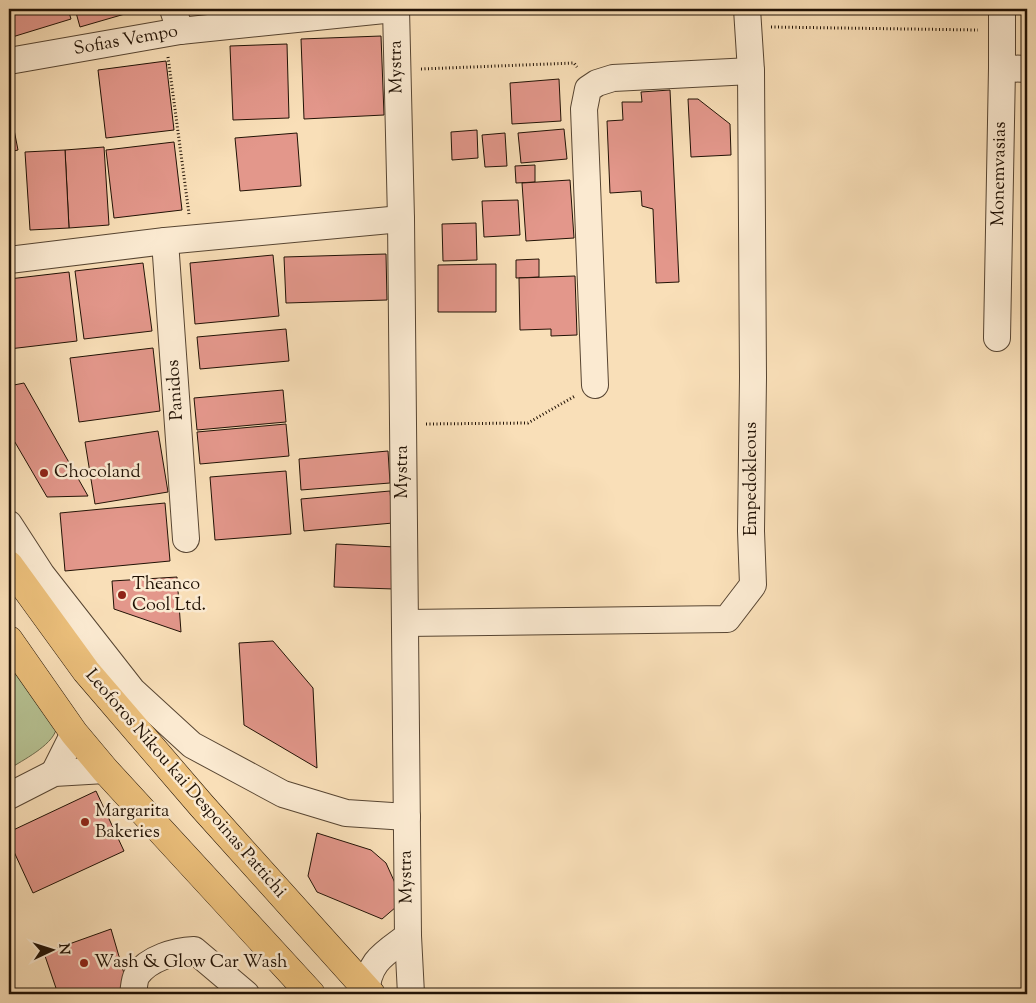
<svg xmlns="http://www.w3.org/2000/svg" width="1036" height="1003" viewBox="0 0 1036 1003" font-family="'Sorts Mill Goudy',serif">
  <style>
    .green { fill: #b7c394; stroke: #6c6a4c }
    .building { fill: #e3978b; stroke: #211205 }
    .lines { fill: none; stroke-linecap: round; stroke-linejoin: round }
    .minor-casing { stroke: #574532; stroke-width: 28 }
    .major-casing { stroke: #211205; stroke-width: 29 }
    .path { stroke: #211205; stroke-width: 3; stroke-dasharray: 1 2.5; stroke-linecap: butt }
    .minor { stroke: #fbead1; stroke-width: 26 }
    .major { stroke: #ecc07c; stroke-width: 28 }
    .poi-dot { fill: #8f2418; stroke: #fbead1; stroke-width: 2 }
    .labels { text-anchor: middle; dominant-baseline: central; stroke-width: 5; stroke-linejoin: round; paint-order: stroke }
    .street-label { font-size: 18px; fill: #211205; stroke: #fbead1 }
    .poi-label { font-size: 18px; fill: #211205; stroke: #fbead1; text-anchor: start }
  </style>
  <rect width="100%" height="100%" fill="#f9dfb8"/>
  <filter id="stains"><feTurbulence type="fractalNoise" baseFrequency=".004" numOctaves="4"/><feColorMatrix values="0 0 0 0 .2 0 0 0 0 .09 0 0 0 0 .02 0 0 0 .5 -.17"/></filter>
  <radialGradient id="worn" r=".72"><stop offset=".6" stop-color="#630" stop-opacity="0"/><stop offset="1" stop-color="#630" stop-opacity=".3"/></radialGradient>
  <!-- green -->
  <path class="green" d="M9,653L56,730C51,746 23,760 9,769Z"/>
  <!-- building -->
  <g class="building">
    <polygon points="9,9 68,9 71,19 9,38"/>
    <polygon points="75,9 142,9 80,27"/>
    <polygon points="381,36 384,115 304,119 301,39"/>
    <polygon points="287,44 289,118 233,120 230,46"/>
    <polygon points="166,61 174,130 106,138 98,70"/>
    <polygon points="559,79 561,121 512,124 510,83"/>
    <polygon points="670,90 679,282 656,283 653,209 642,206 641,191 610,193 607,121 623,120 622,102 642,102 641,92"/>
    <polygon points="688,99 698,99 730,124 731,155 691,157"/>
    <polygon points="9,104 18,150 9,152"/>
    <polygon points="564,129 567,159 521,163 518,133"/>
    <polygon points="477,130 478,158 452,160 451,132"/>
    <polygon points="297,133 301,186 240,191 235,138"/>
    <polygon points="505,133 507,166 485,167 482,135"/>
    <polygon points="174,142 182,210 114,218 106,150"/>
    <polygon points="104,147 109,225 69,228 65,150"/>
    <polygon points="65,150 69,228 30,230 25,152"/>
    <polygon points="535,165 535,182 516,183 515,166"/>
    <polygon points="570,180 574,238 526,241 522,183"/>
    <polygon points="518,200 520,235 484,237 482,201"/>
    <polygon points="476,223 477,260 443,261 442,224"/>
    <polygon points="386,254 387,300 286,303 284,257"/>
    <polygon points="273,255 279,316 195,324 190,263"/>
    <polygon points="539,259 539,277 516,278 516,260"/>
    <polygon points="143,263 152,331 84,339 75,271"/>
    <polygon points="496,264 496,312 438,312 438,265"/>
    <polygon points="69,272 77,341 9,349 9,279"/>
    <polygon points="575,276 577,335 551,336 551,329 520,330 519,278"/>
    <polygon points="286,329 289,361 200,369 197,337"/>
    <polygon points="153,348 160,411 79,422 70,358"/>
    <polygon points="24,383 88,496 47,497 9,432 9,386"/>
    <polygon points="283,390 286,422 197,430 194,398"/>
    <polygon points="286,424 289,456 200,464 197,432"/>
    <polygon points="158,431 168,492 95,504 85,442"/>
    <polygon points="388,451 390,483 301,490 299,459"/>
    <polygon points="286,471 291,534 215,540 210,477"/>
    <polygon points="390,491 393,523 304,531 301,499"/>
    <polygon points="165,503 170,561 65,571 60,513"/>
    <polygon points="336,544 395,547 394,589 334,587"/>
    <polygon points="177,577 181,632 114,609 112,581"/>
    <polygon points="273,641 313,688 317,768 244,725 239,643"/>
    <polygon points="96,791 124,851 33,893 9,841 9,832"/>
    <polygon points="317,833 371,850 386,863 395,883 396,907 382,919 317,892 308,876"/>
    <polygon points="111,929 130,994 58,994 44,953"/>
  </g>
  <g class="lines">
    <!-- minor casing -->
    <g class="minor-casing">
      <g id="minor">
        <polyline points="173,9 180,31"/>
        <polyline points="396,9 401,219 408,936 411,994"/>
        <polyline points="9,61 180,31 394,9"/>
        <polyline points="1002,68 1027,69"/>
        <polyline points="165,241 186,539"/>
        <polyline points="9,260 165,241 401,219"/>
        <polyline points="997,338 1002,68 1002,9"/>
        <polyline points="595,385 584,109 588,89 597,83 613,78 751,71"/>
        <polyline points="9,524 42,575 132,690 192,745 283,794 346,813 407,817"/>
        <polyline points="405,623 727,619 753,585 751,531 753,377 751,71 747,9"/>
        <polyline points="54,773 74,733"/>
        <polyline points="9,796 54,773 105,770"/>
        <path d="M133,994C134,989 134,980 137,975C149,958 175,951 194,950L246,994"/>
        <path d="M366,994C368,961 384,954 408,936"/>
      </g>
    </g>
    <!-- major casing -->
    <g class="major-casing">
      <g id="major">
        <polyline points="9,565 86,671 202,806 371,994"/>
        <polyline points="9,640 74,733 105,770 311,994"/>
      </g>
    </g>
    <!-- path -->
    <g class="path">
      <polyline points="771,27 978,30"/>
      <polyline points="168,57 189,214"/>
      <polyline points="421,69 574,63 577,67"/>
      <polyline points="426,424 528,423 575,396"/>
    </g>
    <!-- minor -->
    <use href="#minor" class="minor"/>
    <!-- major -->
    <use href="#major" class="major"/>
  </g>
  <!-- markers -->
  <g class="poi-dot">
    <circle cx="44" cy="473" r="5"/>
    <circle cx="122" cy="595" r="5"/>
    <circle cx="85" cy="822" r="5"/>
    <circle cx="84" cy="963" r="5"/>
  </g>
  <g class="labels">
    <!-- street labels -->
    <g class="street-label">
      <text transform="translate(126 41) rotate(-10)">Sofias Vempo</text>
      <text transform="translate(397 67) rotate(-91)">Mystra</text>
      <text transform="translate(1000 174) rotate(-89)">Monemvasias</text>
      <text transform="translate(176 390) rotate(-94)">Panidos</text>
      <text transform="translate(403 472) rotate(-90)">Mystra</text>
      <text transform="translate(752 479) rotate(-90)">Empedokleous</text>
      <text transform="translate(185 784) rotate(49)">Leoforos Nikou kai Despoinas Pattichi</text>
      <text transform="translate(407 877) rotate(-91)">Mystra</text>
    </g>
    <!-- poi labels -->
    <g class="poi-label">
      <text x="54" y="473">Chocoland</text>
      <text x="132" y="585">Theanco<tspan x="132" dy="21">Cool Ltd.</tspan></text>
      <text x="95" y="812">Margarita<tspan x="95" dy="21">Bakeries</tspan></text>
      <text x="94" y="963">Wash &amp; Glow Car Wash</text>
    </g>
  </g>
  <!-- margin -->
  <rect width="1036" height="1003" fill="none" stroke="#f9dfb8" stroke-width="30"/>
  <rect x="10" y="10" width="1016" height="983" fill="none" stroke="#211205" stroke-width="2.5"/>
  <rect x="15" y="15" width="1006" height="973" fill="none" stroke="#211205"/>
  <!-- north arrow -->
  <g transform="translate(52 950) rotate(86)" stroke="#fbead1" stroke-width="4" paint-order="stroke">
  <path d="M0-4L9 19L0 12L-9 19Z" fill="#211205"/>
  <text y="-8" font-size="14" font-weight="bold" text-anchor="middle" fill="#211205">N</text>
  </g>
  <rect width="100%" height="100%" filter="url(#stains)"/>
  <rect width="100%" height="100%" fill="url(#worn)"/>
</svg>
